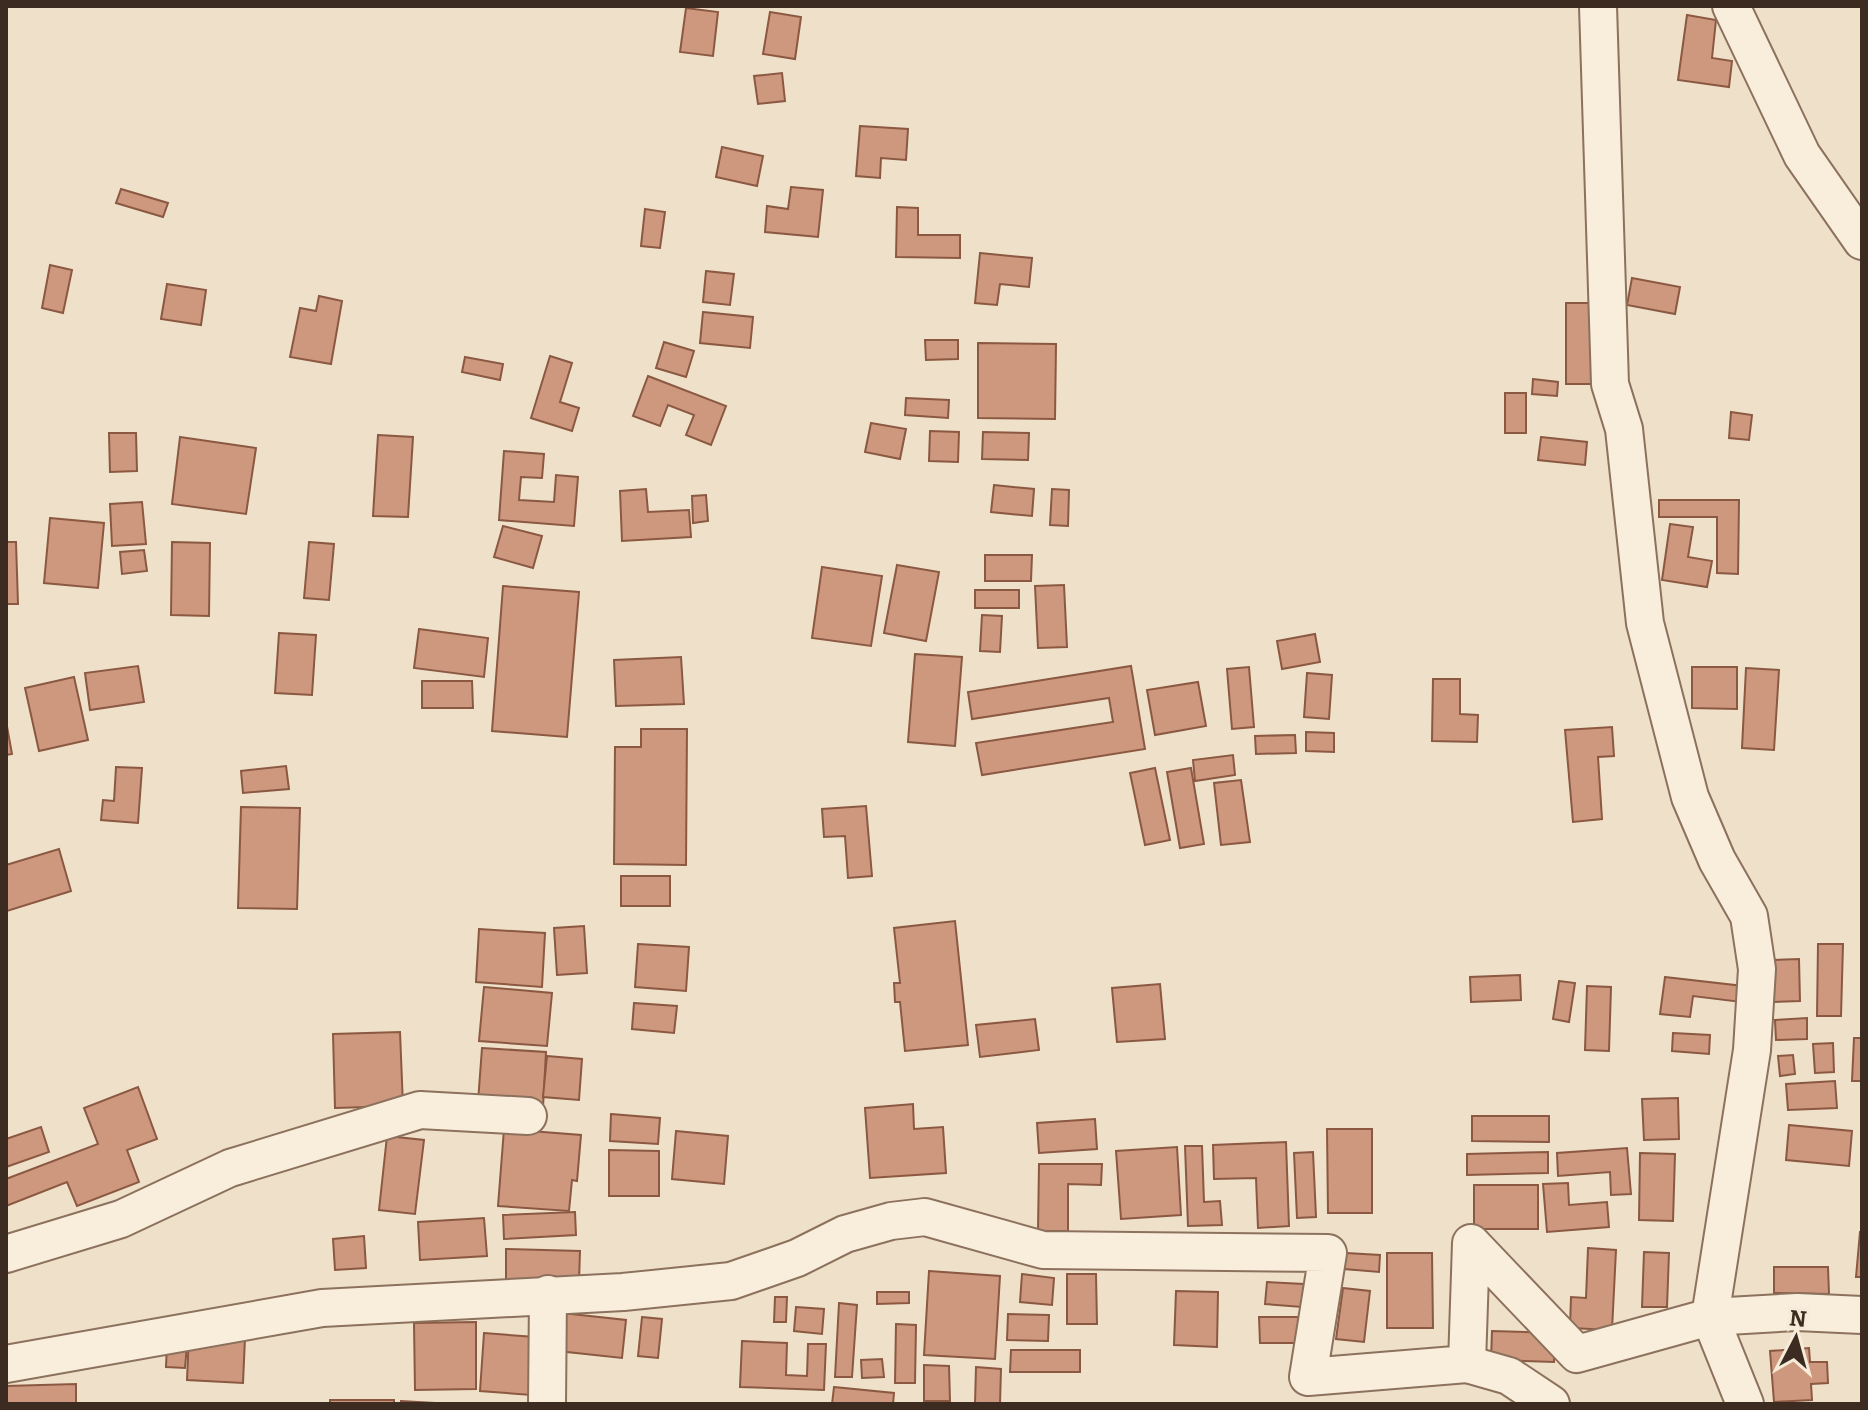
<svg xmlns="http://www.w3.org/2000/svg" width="1868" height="1410" viewBox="0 0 1868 1410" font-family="Bitter,serif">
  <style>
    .building { fill: #cd987e; stroke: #8b5842; stroke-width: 2 }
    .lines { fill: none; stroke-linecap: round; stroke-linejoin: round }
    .minor-casing { stroke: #8c715d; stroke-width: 40 }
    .minor { stroke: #f9eedc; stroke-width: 36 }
  </style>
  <rect width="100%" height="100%" fill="#efe0c9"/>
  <!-- building -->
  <g class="building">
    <polygon points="686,8 718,12 713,56 680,52"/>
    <polygon points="770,12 801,17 795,59 763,54"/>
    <polygon points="1687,15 1716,20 1712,58 1732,61 1729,87 1678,80"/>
    <polygon points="782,73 785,101 758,104 754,76"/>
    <polygon points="860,126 908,129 906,160 881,158 880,178 856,176"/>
    <polygon points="722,147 763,156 757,186 716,177"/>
    <polygon points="791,187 823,190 818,237 765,232 767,206 788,209"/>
    <polygon points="121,189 168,203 163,217 116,203"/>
    <polygon points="897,207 918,208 918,235 960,235 960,258 896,257"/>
    <polygon points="645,209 665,212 660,248 641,246"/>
    <polygon points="980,253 1032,258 1029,287 1000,284 997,305 975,303"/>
    <polygon points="50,265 72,270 63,313 42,308"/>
    <polygon points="706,271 734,274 730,305 703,302"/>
    <polygon points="1632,278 1680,287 1675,314 1627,305"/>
    <polygon points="167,284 206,290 201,325 161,319"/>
    <polygon points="319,296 342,301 331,364 290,357 300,308 316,311"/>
    <rect x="1566" y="303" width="30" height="81"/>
    <polygon points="703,312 753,317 750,348 700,343"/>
    <polygon points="925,340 958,340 958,359 926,360"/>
    <polygon points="664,342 694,351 686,377 656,368"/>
    <polygon points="978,343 1056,344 1055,419 978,418"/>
    <polygon points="550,356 572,363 560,402 579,408 572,431 531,418"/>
    <polygon points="465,357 503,364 500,380 462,372"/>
    <polygon points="648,376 726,406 711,445 686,435 694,415 668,405 660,426 633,416"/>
    <polygon points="1533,379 1558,382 1557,396 1532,394"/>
    <rect x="1505" y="393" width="21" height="40"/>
    <polygon points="906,398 949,400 948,418 905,415"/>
    <polygon points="1731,412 1752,415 1749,440 1729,438"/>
    <polygon points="871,423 906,429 900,459 865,452"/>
    <polygon points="930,431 959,432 958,462 929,461"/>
    <polygon points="983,432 1029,433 1028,460 982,459"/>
    <polygon points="109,433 136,433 137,471 110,472"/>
    <polygon points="378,435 413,437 408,517 373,516"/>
    <polygon points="180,437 256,448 246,514 172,504"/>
    <polygon points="1541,437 1587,442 1585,465 1538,460"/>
    <polygon points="504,451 544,454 542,478 521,477 519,500 554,502 556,475 578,477 574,526 499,520"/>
    <polygon points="994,485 1034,489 1032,516 991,512"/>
    <polygon points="646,489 648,512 689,510 691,537 622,541 620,491"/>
    <polygon points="1052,489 1069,490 1068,526 1050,525"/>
    <polygon points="706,495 708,521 693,523 692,496"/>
    <polygon points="1659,500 1739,500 1738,574 1717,573 1717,517 1659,517"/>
    <polygon points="142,502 146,544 112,546 110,504"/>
    <polygon points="50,518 104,523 98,588 44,583"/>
    <polygon points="1670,524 1693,527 1688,557 1712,561 1707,587 1662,580"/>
    <polygon points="503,526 542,536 533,568 494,557"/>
    <polygon points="6,542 16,542 18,604 6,604"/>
    <polygon points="172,542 210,543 209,616 171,615"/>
    <polygon points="309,542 334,544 329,600 304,598"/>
    <polygon points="144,550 147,571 122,574 120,552"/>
    <polygon points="985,555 1032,555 1031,581 985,581"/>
    <polygon points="897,565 939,572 926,641 884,633"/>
    <polygon points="822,567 882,576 871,646 812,638"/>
    <polygon points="1064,585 1067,647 1038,648 1035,586"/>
    <polygon points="503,586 579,592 567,737 492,731"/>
    <rect x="975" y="590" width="44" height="18"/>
    <polygon points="982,615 1002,616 1000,652 980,651"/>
    <polygon points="419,629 488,638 484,677 414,668"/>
    <polygon points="279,633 316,635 312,695 275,693"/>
    <polygon points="1315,634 1320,662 1282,669 1277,641"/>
    <polygon points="915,654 962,657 955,746 908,742"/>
    <polygon points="681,657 684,704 616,706 614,660"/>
    <polygon points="138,666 144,702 90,710 85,673"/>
    <polygon points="1131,666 1145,749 982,775 976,743 1113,722 1109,698 972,719 968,692"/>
    <polygon points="1249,667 1254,727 1232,729 1227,669"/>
    <polygon points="1692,667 1737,667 1737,709 1692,708"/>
    <polygon points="1746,668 1779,670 1774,750 1742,748"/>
    <polygon points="1307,673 1332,675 1329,719 1304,717"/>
    <polygon points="74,677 88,740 39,751 25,688"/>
    <polygon points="1433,679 1460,679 1460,714 1478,715 1477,742 1432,741"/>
    <polygon points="422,681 472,681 473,708 422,708"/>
    <polygon points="1198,682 1206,726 1155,735 1147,690"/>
    <polygon points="6,721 12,754 6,755"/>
    <polygon points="1612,727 1614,756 1598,757 1602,819 1573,822 1565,730"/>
    <polygon points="641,729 687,729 686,865 614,864 615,747 641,747"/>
    <polygon points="1306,732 1334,733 1334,752 1306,751"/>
    <polygon points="1295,735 1296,753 1256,754 1255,736"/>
    <polygon points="1233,755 1235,775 1195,781 1193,760"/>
    <polygon points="286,766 289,789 243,793 241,771"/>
    <polygon points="116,767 142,768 138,823 101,820 103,800 114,801"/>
    <polygon points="1155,768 1170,840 1145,845 1130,773"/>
    <polygon points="1191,768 1204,844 1180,848 1167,772"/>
    <polygon points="1241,780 1250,842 1221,845 1214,783"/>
    <polygon points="866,806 872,876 848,878 845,836 824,837 822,809"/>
    <polygon points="241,807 300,808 297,909 238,908"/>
    <polygon points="59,849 71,891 7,911 6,865"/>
    <rect x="621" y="876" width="49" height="30"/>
    <polygon points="955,921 968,1045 905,1051 900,1002 895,1002 894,983 900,983 894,928"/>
    <polygon points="584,926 587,973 557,975 554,928"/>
    <polygon points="479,929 545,933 542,987 476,982"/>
    <polygon points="638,944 689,947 686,991 635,987"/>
    <polygon points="1818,944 1843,944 1841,1016 1817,1016"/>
    <polygon points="1799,959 1800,1001 1774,1002 1773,960"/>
    <polygon points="1520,975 1521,1000 1471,1002 1470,977"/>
    <polygon points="1665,977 1743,986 1741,1002 1693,996 1690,1017 1660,1014"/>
    <polygon points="1559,981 1575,983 1569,1022 1553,1019"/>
    <polygon points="1160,984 1165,1039 1117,1042 1112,988"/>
    <polygon points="1587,986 1611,987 1609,1051 1585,1050"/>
    <polygon points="484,987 552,993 547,1046 479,1041"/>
    <polygon points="634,1003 677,1006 674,1033 632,1029"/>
    <polygon points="1807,1018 1807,1039 1776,1040 1775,1020"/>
    <polygon points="1035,1019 1039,1050 980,1057 976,1025"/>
    <polygon points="400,1032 403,1106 335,1108 333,1034"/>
    <polygon points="1673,1033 1710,1035 1709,1054 1672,1051"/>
    <polygon points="1854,1038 1862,1038 1862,1081 1852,1081"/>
    <polygon points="1833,1043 1834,1072 1815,1073 1813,1044"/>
    <polygon points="482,1048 546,1052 543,1107 478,1102"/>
    <polygon points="1793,1055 1795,1074 1780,1076 1778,1056"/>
    <polygon points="547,1056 582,1059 579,1100 543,1097"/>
    <polygon points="1835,1081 1837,1108 1788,1110 1786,1084"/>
    <polygon points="138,1087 157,1139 127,1150 139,1182 77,1206 67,1182 6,1206 6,1179 98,1144 84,1108"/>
    <polygon points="1678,1098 1679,1139 1644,1140 1642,1099"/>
    <polygon points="913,1104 914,1129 943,1127 946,1173 870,1178 865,1108"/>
    <polygon points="611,1114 660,1118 658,1144 610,1141"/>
    <polygon points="1472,1116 1549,1116 1549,1142 1472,1141"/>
    <polygon points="1095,1119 1097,1149 1039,1153 1037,1123"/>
    <polygon points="1789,1125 1852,1131 1849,1166 1786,1160"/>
    <polygon points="41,1127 49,1152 6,1167 6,1139"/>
    <polygon points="504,1129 581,1135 577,1181 572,1180 569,1211 498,1206"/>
    <polygon points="1327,1129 1372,1129 1372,1213 1328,1213"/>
    <polygon points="676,1131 728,1136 724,1184 672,1179"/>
    <polygon points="387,1136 424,1140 415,1214 379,1210"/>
    <polygon points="1286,1142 1289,1226 1258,1228 1256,1178 1214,1179 1213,1145"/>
    <polygon points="1185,1146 1202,1146 1204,1202 1220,1201 1222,1225 1188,1226"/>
    <polygon points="1177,1147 1181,1215 1121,1219 1116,1151"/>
    <polygon points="1627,1148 1631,1194 1611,1195 1610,1172 1558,1176 1557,1153"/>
    <polygon points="609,1150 659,1151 659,1196 609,1196"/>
    <polygon points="1313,1152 1316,1217 1297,1218 1294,1153"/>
    <polygon points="1548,1152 1548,1173 1467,1175 1467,1154"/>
    <polygon points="1640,1153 1675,1154 1673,1221 1639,1220"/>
    <polygon points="1039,1164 1102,1164 1101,1185 1068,1184 1068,1231 1038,1231"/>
    <polygon points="1568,1183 1569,1205 1607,1202 1609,1227 1547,1232 1543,1184"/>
    <rect x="1474" y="1185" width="64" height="44"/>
    <polygon points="575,1212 576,1235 504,1239 503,1215"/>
    <polygon points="484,1218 487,1256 420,1260 418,1222"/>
    <polygon points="1860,1232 1862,1232 1862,1277 1856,1277"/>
    <polygon points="364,1236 366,1268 335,1270 333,1239"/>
    <polygon points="1588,1248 1616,1250 1612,1330 1570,1328 1571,1297 1586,1298"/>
    <polygon points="506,1249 580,1251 579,1282 506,1280"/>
    <polygon points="1644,1252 1669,1253 1667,1307 1642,1307"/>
    <polygon points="1346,1253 1380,1255 1379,1272 1344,1269"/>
    <polygon points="1387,1253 1432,1253 1433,1328 1387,1328"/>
    <polygon points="1774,1267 1828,1267 1829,1294 1774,1293"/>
    <polygon points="929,1271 1000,1276 995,1359 924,1355"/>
    <polygon points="1022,1274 1054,1278 1052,1305 1020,1302"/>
    <polygon points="1067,1274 1096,1274 1097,1324 1067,1324"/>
    <polygon points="1267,1282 1304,1284 1302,1307 1265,1304"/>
    <polygon points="1343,1288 1370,1291 1364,1342 1336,1339"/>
    <polygon points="1176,1291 1218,1292 1217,1347 1174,1345"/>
    <polygon points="877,1292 909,1292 909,1303 877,1304"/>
    <polygon points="775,1297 787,1297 786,1322 774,1322"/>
    <polygon points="839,1303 857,1305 852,1377 835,1377"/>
    <polygon points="796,1307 824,1309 822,1334 794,1331"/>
    <polygon points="562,1313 626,1320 622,1358 558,1351"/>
    <polygon points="1008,1314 1049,1315 1048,1341 1007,1340"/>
    <polygon points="642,1317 662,1319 658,1358 638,1356"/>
    <polygon points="1259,1317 1306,1317 1307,1343 1260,1343"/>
    <polygon points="476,1322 476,1389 415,1390 414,1323"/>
    <polygon points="896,1324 916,1325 915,1383 895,1383"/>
    <polygon points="1492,1331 1555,1333 1554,1362 1491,1360"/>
    <polygon points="484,1333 535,1337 531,1395 480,1391"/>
    <polygon points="189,1334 245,1338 243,1383 187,1380"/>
    <polygon points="742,1341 787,1343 786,1375 807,1376 808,1344 826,1344 824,1390 740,1387"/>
    <polygon points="167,1343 187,1345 185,1368 166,1367"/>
    <polygon points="1809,1348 1810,1362 1827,1362 1828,1383 1811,1384 1812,1400 1774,1402 1770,1351"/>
    <polygon points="1011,1350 1080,1350 1080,1372 1010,1372"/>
    <polygon points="882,1359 884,1377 862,1378 861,1360"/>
    <polygon points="924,1365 949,1366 950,1401 924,1401"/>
    <polygon points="976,1367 1001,1369 1000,1404 975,1404"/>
    <polygon points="76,1384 76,1404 6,1404 6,1386"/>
    <polygon points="834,1387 894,1393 893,1404 832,1404"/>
    <rect x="330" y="1400" width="64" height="4"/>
    <polygon points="401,1401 453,1404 401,1404"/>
  </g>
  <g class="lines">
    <!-- minor casing -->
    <g class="minor-casing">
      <g id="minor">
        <polyline points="1598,6 1610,384 1624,429 1645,623 1690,797 1717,860 1749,916 1757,969 1752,1050 1710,1317 1745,1404"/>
        <polyline points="1731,6 1802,155 1862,241"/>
        <polyline points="6,1254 121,1219 230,1168 420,1110 528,1116"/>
        <polyline points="6,1364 322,1308 623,1292 731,1281 797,1258 845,1234 891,1221 925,1217 1043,1250 1328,1253 1308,1377 1467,1364 1471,1243 1577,1354 1710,1317 1797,1312 1862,1315"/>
        <polyline points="1467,1364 1509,1376 1551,1404"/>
        <polyline points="547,1404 548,1294"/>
      </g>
    </g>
    <!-- minor -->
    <use href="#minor" class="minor"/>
  </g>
  <!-- border -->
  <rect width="1868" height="1410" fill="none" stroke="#3c2b20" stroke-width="16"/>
  <!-- north arrow -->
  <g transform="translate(1796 1338) rotate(6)" stroke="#f6ebd8" stroke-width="6" paint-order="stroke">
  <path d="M0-6L14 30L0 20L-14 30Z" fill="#3c2b20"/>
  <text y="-12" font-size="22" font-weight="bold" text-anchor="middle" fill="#3c2b20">N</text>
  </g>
</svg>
